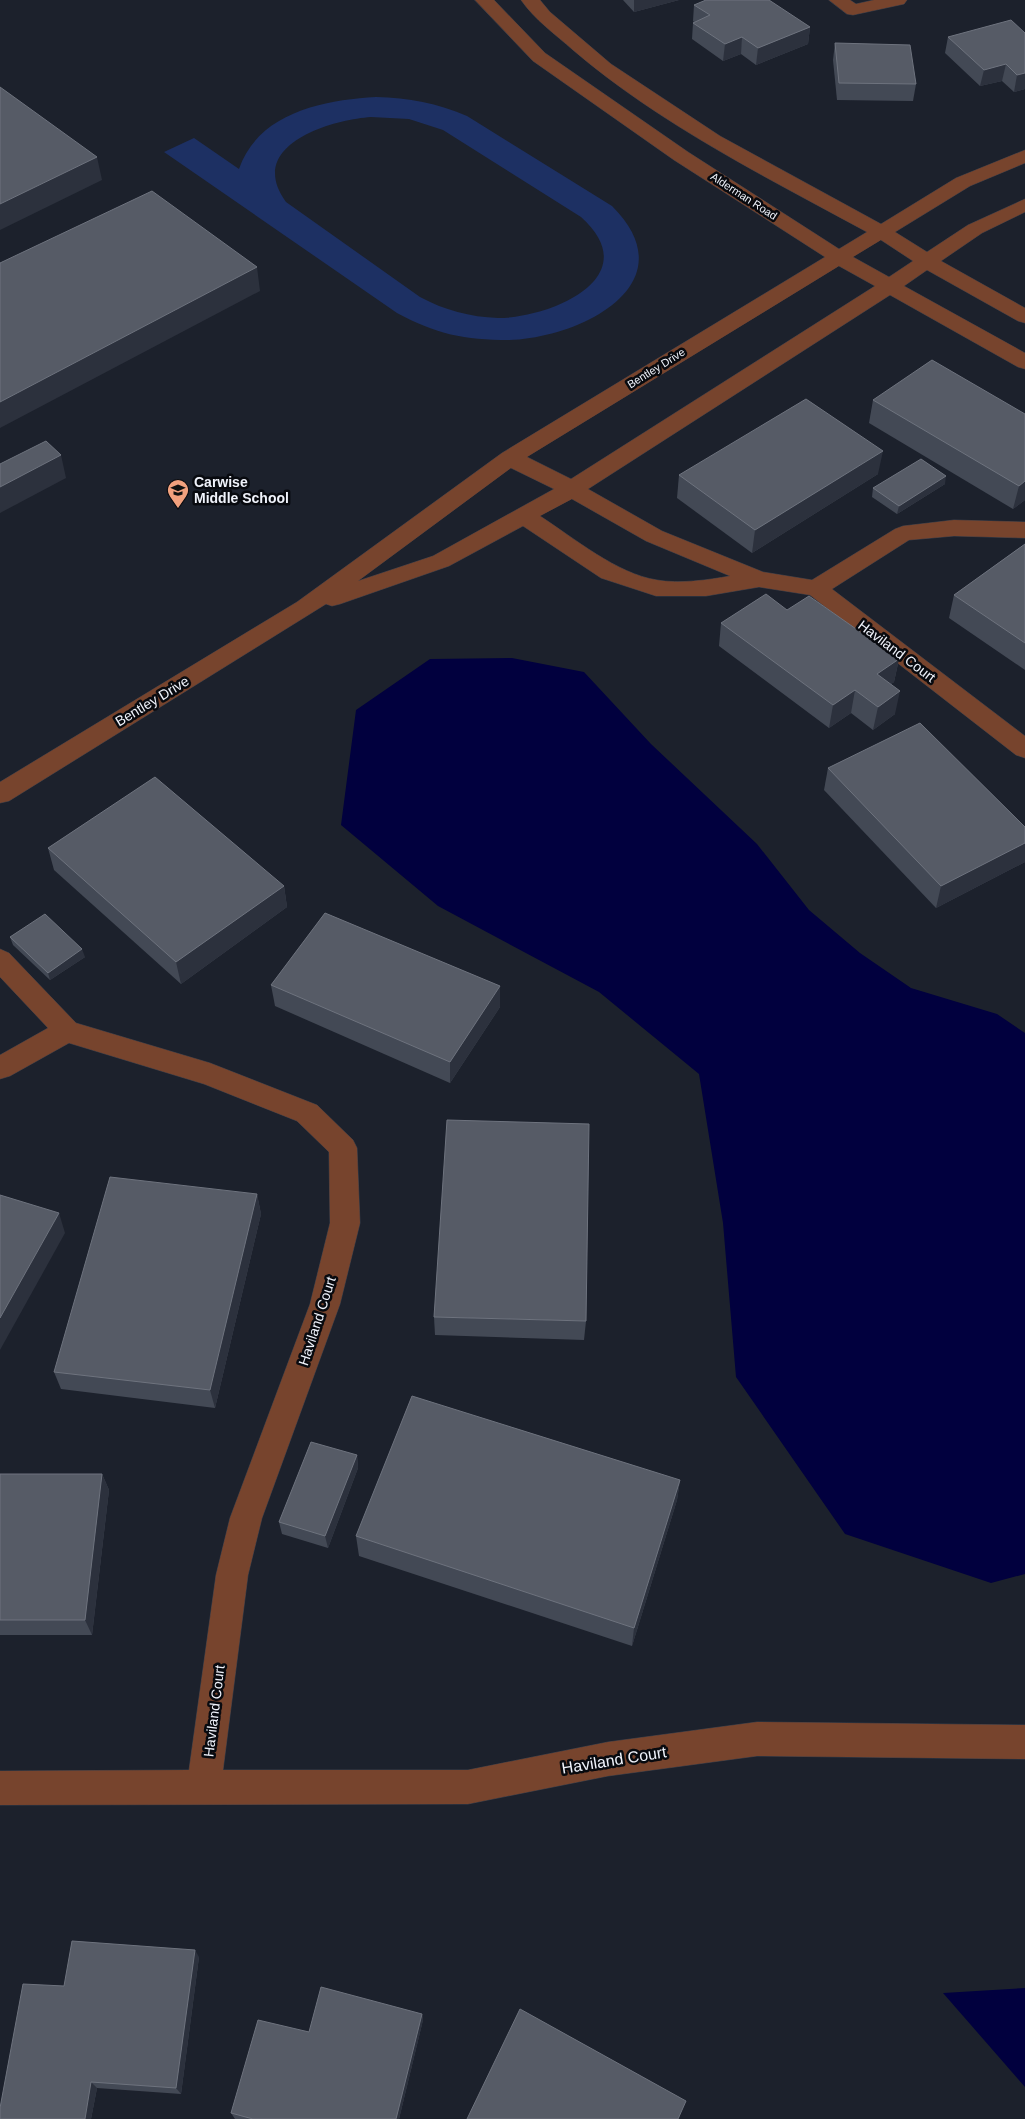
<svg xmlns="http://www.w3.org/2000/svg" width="1025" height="2119" viewBox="0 0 1025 2119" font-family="Arial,sans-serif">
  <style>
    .green { fill: #1d3063; fill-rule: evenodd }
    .water { fill: #01003e }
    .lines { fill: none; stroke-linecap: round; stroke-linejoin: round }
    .minor-casing { stroke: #3a3e49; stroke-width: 1 }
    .minor { fill: #77442d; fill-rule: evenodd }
    .wall { fill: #434955 }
    .shaded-wall { fill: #2c313d }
    .building { fill: #565b66; stroke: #6e737e }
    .labels { text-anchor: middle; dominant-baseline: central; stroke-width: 5; stroke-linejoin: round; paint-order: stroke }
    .far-street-label { font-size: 11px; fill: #f0f3fb; stroke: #080a0f }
    .poi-label { font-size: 14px; font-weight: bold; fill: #f0f3fb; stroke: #080a0f; text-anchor: start }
    .street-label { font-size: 14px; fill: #f0f3fb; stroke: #080a0f }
    .near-street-label { font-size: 16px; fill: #f0f3fb; stroke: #080a0f }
  </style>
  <rect width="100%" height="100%" fill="#1c212c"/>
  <!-- green -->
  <path class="green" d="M376,97C409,98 437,103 467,116L612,206C690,284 580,338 509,340C464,340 436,334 397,313L164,152L194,138L239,169C258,113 323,100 376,97ZM371,117L409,119L443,130L581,217C648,277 551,318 498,318C470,317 444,310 420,297L286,202C245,146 329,120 371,117Z"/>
  <!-- water -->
  <g class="water">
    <polygon points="512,658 584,672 651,744 757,844 809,910 860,953 911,988 997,1014 1025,1033 1025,1574 991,1583 845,1534 736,1377 723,1223 699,1074 599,992 438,906 341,825 356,710 430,659"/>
    <polygon points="1025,1988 1025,2087 943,1993"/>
  </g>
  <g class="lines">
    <!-- minor casing -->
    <g class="minor-casing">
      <g id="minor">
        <path d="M475,0H494L545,53L688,152L839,249L867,232C766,177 661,125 573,50C555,34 535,20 521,0H540L550,12L611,64L720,136L881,224L956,178L1025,150V163L970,186L895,232L927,252L968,225L1025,199V212L982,233L941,261L1025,308V323L1018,321L927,270L904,286L1025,353V369L1018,367L890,295L588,489L662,531L763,572L812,580L895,529L903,526L954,520L1025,522V538L954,536L909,540L832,589L1025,736V758L1016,755L810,595L759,587L706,596H656L601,578L523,526L449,566L340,604L332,606L326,604L9,801L0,803V782L297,602L502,453L825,257L674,160L533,61ZM881,240L913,261L889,277L853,257ZM839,266L875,286L571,479L527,457ZM511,468L554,489L433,556L358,581ZM572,499L646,541L730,576C708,580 679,584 657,580C617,574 574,538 540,516Z"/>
        <polygon points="829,0 850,0 856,4 874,0 907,0 904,4 853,15 847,14"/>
        <polygon points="0,949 9,953 76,1023 210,1063 317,1105 353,1140 357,1148 360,1223 340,1304 262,1518 248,1575 223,1770 468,1770 608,1742 757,1722 1025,1725 1025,1759 757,1756 608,1776 468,1804 0,1805 0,1771 189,1770 216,1575 230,1518 310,1304 330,1223 329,1152 297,1121 204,1084 69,1043 10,1076 0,1079 0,1055 48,1028 0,977"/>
      </g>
    </g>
    <!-- minor -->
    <use href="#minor" class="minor"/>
  </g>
  <!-- wall -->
  <g class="wall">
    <polygon points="623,0 679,0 634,12"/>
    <polygon points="694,5 810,27 808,44 756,65 741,54 723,61 692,39 693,23 694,22 693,21"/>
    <polygon points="1025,33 1025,89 1014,92 1002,81 980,86 945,53 948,37"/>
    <polygon points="835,43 916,84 913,101 837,100 833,60"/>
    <polygon points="873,400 1025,414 1025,500 1013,509 869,423"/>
    <polygon points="878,474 752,553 677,498 679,475"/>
    <polygon points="945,484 897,514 872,497 873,488"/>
    <polygon points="1025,544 1025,670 949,618 954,595"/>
    <polygon points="787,610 899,659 894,682 891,684 895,714 873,730 851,713 829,728 719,646 721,623"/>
    <polygon points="828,768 1025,827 1025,862 936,908 824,790"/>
    <polygon points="48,848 284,886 287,907 181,984 54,870"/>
    <polygon points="10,937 85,957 50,980 13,945"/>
    <polygon points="271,985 500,1007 450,1083 275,1006"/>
    <polygon points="257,1194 261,1214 215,1408 61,1389 54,1372"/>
    <polygon points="434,1317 586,1321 584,1340 435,1335"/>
    <polygon points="357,1455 358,1468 328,1548 282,1534 279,1522"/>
    <polygon points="0,1474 102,1474 109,1490 92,1635 0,1635"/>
    <polygon points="680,1480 677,1500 632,1646 359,1556 356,1536"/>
    <polygon points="199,1957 181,2094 97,2088 91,2119 64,1986"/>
    <polygon points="422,2014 423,2020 399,2119 235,2119 231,2113 309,2032"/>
  </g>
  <!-- shaded-wall -->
  <g class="shaded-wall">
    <polygon points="634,0 679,0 634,12"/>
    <polygon points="810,27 808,44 756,65 758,48"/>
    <polygon points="742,37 741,54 723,61 725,44"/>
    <polygon points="1006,64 1002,81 980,86 984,70"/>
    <polygon points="1025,73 1025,89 1014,92 1017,75"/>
    <polygon points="97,157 102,180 0,230 0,204"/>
    <polygon points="257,267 260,291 0,428 0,402"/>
    <polygon points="883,451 878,474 752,553 755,530"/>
    <polygon points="61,455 66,478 0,513 0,487"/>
    <polygon points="946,476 945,484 897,514 899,506"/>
    <polygon points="1025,481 1025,500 1013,509 1019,486"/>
    <polygon points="899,659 894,682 872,697 877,674"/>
    <polygon points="855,690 851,713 829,728 833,705"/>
    <polygon points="900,691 895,714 873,730 878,707"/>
    <polygon points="1025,843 1025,862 936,908 941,886"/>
    <polygon points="284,886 287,907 181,984 176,962"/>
    <polygon points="82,949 85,957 50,980 48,973"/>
    <polygon points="500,986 500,1007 450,1083 450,1062"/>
    <polygon points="257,1194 261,1214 215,1408 210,1390"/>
    <polygon points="59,1213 65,1233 0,1350 0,1318"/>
    <polygon points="357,1455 358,1468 328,1548 325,1536"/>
    <polygon points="102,1474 109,1490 92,1635 85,1620"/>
    <polygon points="680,1480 677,1500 632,1646 634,1628"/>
    <polygon points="195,1950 199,1957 181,2094 176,2088"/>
    <polygon points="422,2014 423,2020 399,2119 396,2119"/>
    <polygon points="91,2082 97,2088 91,2119 85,2119"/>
  </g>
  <!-- building -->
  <g class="building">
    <polygon points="706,0 769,0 810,27 758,48 742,37 725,44 693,23 710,15 694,5"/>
    <polygon points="1011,20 1025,33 1025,73 1017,75 1006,64 984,70 948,37"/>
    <polygon points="835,43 910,45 916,84 839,83"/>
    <polygon points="0,87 97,157 0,204"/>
    <polygon points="152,191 257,267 0,402 0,263"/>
    <polygon points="932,360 1025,414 1025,481 1019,486 873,400"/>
    <polygon points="806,399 883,451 755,530 679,475"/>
    <polygon points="46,441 61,455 0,487 0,464"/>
    <polygon points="921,459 946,476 899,506 873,488"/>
    <polygon points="1025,544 1025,643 954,595"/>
    <polygon points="766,594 787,610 809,596 899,659 877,674 900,691 878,707 855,690 833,705 721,623"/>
    <polygon points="920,723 1025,827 1025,843 941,886 828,768"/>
    <polygon points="155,777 284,886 176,962 48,848"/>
    <polygon points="325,913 500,986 450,1062 271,985"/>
    <polygon points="45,914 82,949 48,973 10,937"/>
    <polygon points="447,1120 589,1124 586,1321 434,1317"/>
    <polygon points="110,1177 257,1194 210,1390 54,1372"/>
    <polygon points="0,1195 59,1213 0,1318"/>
    <polygon points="412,1396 680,1480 634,1628 356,1536"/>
    <polygon points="311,1442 357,1455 325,1536 279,1522"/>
    <polygon points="0,1474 102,1474 85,1620 0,1620"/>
    <polygon points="72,1941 195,1950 176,2088 91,2082 85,2119 0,2119 0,2108 23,1984 64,1986"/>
    <polygon points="321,1987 422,2014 396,2119 253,2119 231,2113 258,2020 309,2032"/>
    <polygon points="520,2009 686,2101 678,2119 467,2119"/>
  </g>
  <!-- icons -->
  <defs>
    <g id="school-pin" transform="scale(1.125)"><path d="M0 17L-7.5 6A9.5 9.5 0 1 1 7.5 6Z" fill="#f2a17e" stroke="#080a0f"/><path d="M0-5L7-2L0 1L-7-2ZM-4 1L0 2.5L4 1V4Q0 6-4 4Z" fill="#111"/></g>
  </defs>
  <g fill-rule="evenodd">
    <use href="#school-pin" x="178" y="490"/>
  </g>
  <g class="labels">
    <!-- far-street labels -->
    <g class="far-street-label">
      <text transform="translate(744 196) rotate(33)">Alderman Road</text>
      <text transform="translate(656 368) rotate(-32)">Bentley Drive</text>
    </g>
    <!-- poi labels -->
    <g class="poi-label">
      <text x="194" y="482">Carwise<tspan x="194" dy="16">Middle School</tspan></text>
    </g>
    <!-- street labels -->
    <g class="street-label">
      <text transform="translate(897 651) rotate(37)">Haviland Court</text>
      <text transform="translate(152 701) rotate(-31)">Bentley Drive</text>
      <text transform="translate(317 1321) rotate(-72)">Haviland Court</text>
      <text transform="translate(214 1711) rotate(-83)">Haviland Court</text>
    </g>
    <!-- near-street labels -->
    <g class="near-street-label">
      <text transform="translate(614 1760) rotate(-9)">Haviland Court</text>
    </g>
  </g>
</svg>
